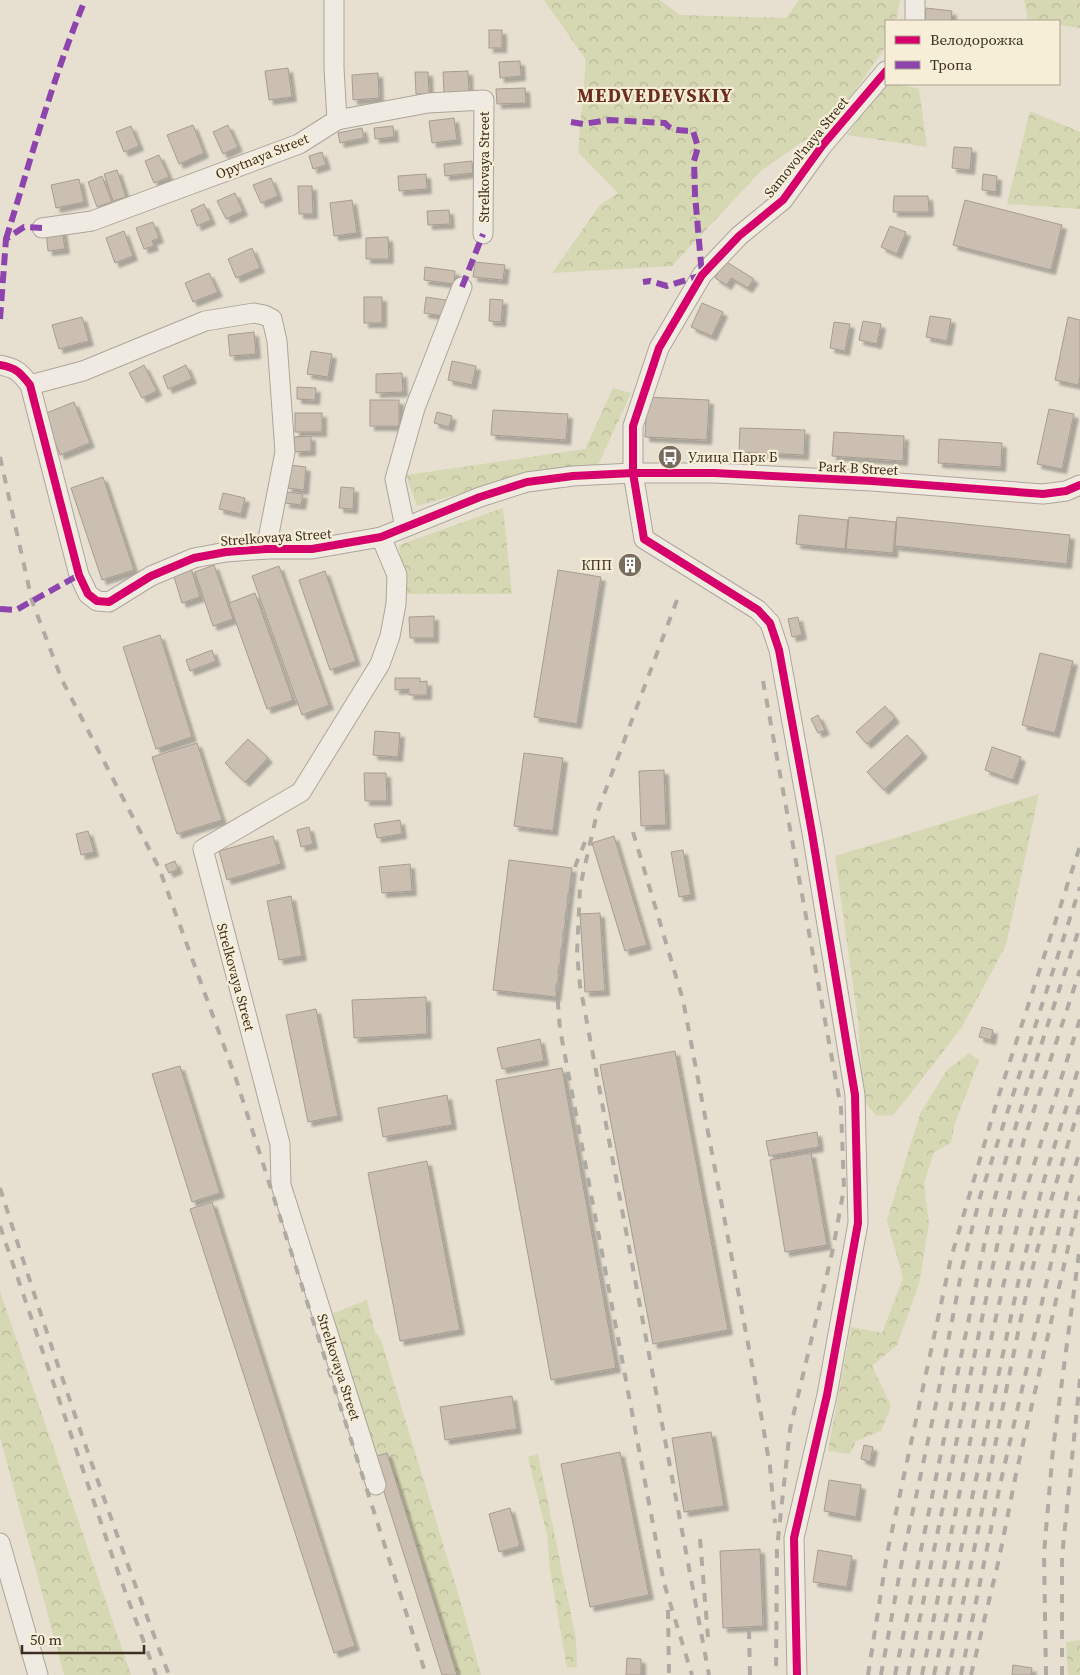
<svg xmlns="http://www.w3.org/2000/svg" width="1080" height="1675" viewBox="0 0 1080 1675" font-family="'Source Serif 4',serif">
  <style>
    .forest { fill: url(#forest-crowns) }
    .building { fill: #cbbfb2; stroke: #a89c90; filter: url(#shadow) }
    .lines { fill: none; stroke-linecap: round; stroke-linejoin: round }
    .minor-casing { stroke: #ada599; stroke-width: 21 }
    .minor { stroke: #efebe3; stroke-width: 19 }
    .rail { stroke: #afaaa2; stroke-width: 4; stroke-dasharray: 9 9; stroke-linecap: butt }
    .quiet { stroke: #8e44ad; stroke-width: 6; stroke-dasharray: 12 6; stroke-linecap: butt }
    .cycleway-casing { stroke: #f7eed8; stroke-width: 11 }
    .cycleway { stroke: #d6006c; stroke-width: 8 }
    .labels { text-anchor: middle; dominant-baseline: central; stroke-width: 4.5; stroke-linejoin: round; paint-order: stroke }
    .street-label { font-size: 14px; fill: #3d2e20; stroke: #f7eed8 }
    .poi-label { font-size: 14px; fill: #3d2e20; stroke: #f7eed8; text-anchor: start }
    .district-label { font-size: 19px; font-weight: bold; letter-spacing: 1px; fill: #6b2e1e; stroke: #f7eed8 }
  </style>
  <defs>
    <pattern id="forest-crowns" width="20" height="18" patternUnits="userSpaceOnUse" patternTransform="scale(1.25)"><rect width="20" height="18" fill="#d6d7b3"/><path d="M2 6a3 3 0 1 1 6 0M12 15a3 3 0 1 1 6 0" fill="none" stroke="#b9b99a"/></pattern>
    <filter id="shadow"><feDropShadow dx="4.5" dy="4.5" stdDeviation="1" flood-color="#0004"/></filter>
  </defs>
  <rect width="100%" height="100%" fill="#e7e0d1"/>
  <!-- forest -->
  <g class="forest">
    <polygon points="544,0 660,0 680,15 786,18 799,0 900,0 896,21 886,21 886,46 836,118 761,171 672,266 552,273 600,205 618,193 578,152 586,60"/>
    <polygon points="1024,0 1080,0 1080,28 1059,25 1059,21 1028,21"/>
    <polygon points="886,79 886,84 901,84 919,89 927,147 847,135"/>
    <polygon points="1030,111 1080,132 1080,209 1007,204"/>
    <polygon points="613,388 631,393 598,465 514,478 417,506 406,475 585,449"/>
    <polygon points="503,508 512,594 405,594 399,545"/>
    <polygon points="1039,794 1006,945 962,1027 908,1097 893,1115 877,1116 864,1102 858,1021 835,856"/>
    <polygon points="969,1053 979,1060 954,1126 951,1143 934,1152 924,1183 929,1224 919,1284 897,1345 872,1366 891,1406 881,1431 856,1441 850,1454 828,1451 851,1327 882,1333 903,1278 887,1220 920,1114 946,1071"/>
    <polygon points="0,1291 131,1675 64,1675 0,1437"/>
    <polygon points="367,1300 375,1332 381,1340 461,1603 481,1675 457,1675 387,1453 378,1456 329,1315"/>
    <polygon points="538,1454 576,1639 577,1667 567,1668 550,1570 547,1535 528,1457"/>
    <polygon points="1080,1640 1080,1675 1068,1675 1066,1642"/>
  </g>
  <!-- building -->
  <g class="building">
    <polygon points="926,8 952,11 951,21 925,21"/>
    <rect x="489" y="30" width="13" height="18"/>
    <polygon points="520,61 521,76 500,78 499,62"/>
    <polygon points="288,68 292,97 269,100 265,71"/>
    <polygon points="468,71 469,92 444,93 443,72"/>
    <polygon points="415,72 428,72 429,94 416,94"/>
    <polygon points="378,73 379,98 353,100 352,75"/>
    <polygon points="525,88 526,103 497,104 496,89"/>
    <polygon points="454,118 457,140 432,143 429,121"/>
    <polygon points="193,125 204,153 179,164 167,135"/>
    <polygon points="228,125 238,147 223,154 213,132"/>
    <polygon points="131,126 139,146 124,152 116,132"/>
    <polygon points="393,126 394,137 375,139 374,128"/>
    <polygon points="362,128 364,138 340,143 338,133"/>
    <polygon points="954,147 972,148 970,170 952,168"/>
    <polygon points="322,152 326,165 313,169 309,156"/>
    <polygon points="799,152 803,155 794,165 791,161"/>
    <polygon points="159,155 169,177 154,183 145,161"/>
    <polygon points="472,161 473,173 445,176 444,164"/>
    <polygon points="117,170 126,197 113,201 104,174"/>
    <polygon points="426,174 427,189 399,191 398,176"/>
    <polygon points="983,174 997,176 996,192 982,190"/>
    <polygon points="102,176 112,202 97,207 88,182"/>
    <polygon points="271,178 278,196 261,203 253,185"/>
    <polygon points="79,179 84,202 56,208 51,185"/>
    <polygon points="298,186 312,186 313,214 299,214"/>
    <polygon points="235,193 243,211 226,219 217,201"/>
    <polygon points="894,196 928,196 929,212 893,212"/>
    <polygon points="352,200 357,233 334,236 330,203"/>
    <polygon points="965,200 1062,225 1051,270 953,245"/>
    <polygon points="204,204 211,220 197,226 191,210"/>
    <polygon points="449,210 450,224 428,225 427,211"/>
    <polygon points="153,222 159,238 152,241 154,246 144,249 136,228"/>
    <polygon points="890,226 906,232 897,254 881,247"/>
    <polygon points="62,229 65,249 48,251 46,231"/>
    <polygon points="124,231 133,256 115,263 106,238"/>
    <polygon points="388,237 389,259 366,259 366,238"/>
    <polygon points="252,248 260,268 236,278 228,259"/>
    <polygon points="725,261 754,279 748,288 731,278 727,285 715,278"/>
    <polygon points="475,262 505,265 503,280 473,277"/>
    <polygon points="425,267 455,271 454,284 424,280"/>
    <polygon points="209,273 218,292 193,302 185,283"/>
    <rect x="364" y="297" width="18" height="26"/>
    <polygon points="426,297 452,301 450,317 424,313"/>
    <polygon points="490,299 503,300 501,322 489,321"/>
    <polygon points="702,303 723,312 712,336 691,327"/>
    <polygon points="930,316 951,319 947,341 926,337"/>
    <polygon points="82,317 89,341 59,349 52,325"/>
    <polygon points="1068,317 1080,320 1080,377 1078,385 1055,380"/>
    <polygon points="863,321 881,324 877,344 859,340"/>
    <polygon points="834,322 850,324 845,351 830,348"/>
    <polygon points="254,332 256,354 230,356 228,335"/>
    <polygon points="311,351 332,354 328,377 307,374"/>
    <polygon points="452,361 476,366 472,385 448,380"/>
    <polygon points="144,365 157,391 142,398 129,373"/>
    <polygon points="186,365 192,379 168,389 163,376"/>
    <polygon points="402,373 403,392 376,393 376,374"/>
    <polygon points="297,387 316,388 315,400 297,399"/>
    <polygon points="647,397 709,400 707,440 645,437"/>
    <rect x="370" y="400" width="29" height="26"/>
    <polygon points="74,402 90,443 60,455 44,414"/>
    <polygon points="1049,409 1074,414 1062,469 1037,464"/>
    <polygon points="493,410 568,414 566,440 491,435"/>
    <polygon points="437,412 452,416 449,427 434,423"/>
    <rect x="295" y="413" width="27" height="19"/>
    <polygon points="740,428 805,430 804,455 739,452"/>
    <polygon points="834,432 904,436 903,461 832,456"/>
    <polygon points="311,436 311,451 295,452 294,437"/>
    <polygon points="939,439 1002,443 1001,467 938,463"/>
    <polygon points="290,465 306,467 304,490 287,488"/>
    <polygon points="103,477 134,570 102,580 71,488"/>
    <polygon points="341,487 354,488 353,509 339,508"/>
    <polygon points="286,492 303,494 301,505 285,503"/>
    <polygon points="223,493 245,498 241,514 219,509"/>
    <polygon points="799,515 848,520 845,549 796,544"/>
    <polygon points="849,517 896,522 893,553 846,549"/>
    <polygon points="897,517 1070,535 1067,564 895,546"/>
    <polygon points="627,559 636,564 633,570 623,566"/>
    <polygon points="214,565 233,619 213,626 195,572"/>
    <polygon points="279,566 329,705 302,715 252,576"/>
    <polygon points="191,568 200,597 182,603 173,574"/>
    <polygon points="558,570 601,577 577,724 534,717"/>
    <polygon points="325,571 356,661 330,670 299,580"/>
    <polygon points="255,593 293,700 267,709 229,603"/>
    <polygon points="434,616 434,638 410,638 409,617"/>
    <polygon points="798,617 802,635 792,637 788,619"/>
    <polygon points="160,635 192,737 156,749 123,647"/>
    <polygon points="212,650 216,661 190,671 186,660"/>
    <polygon points="1040,653 1073,661 1055,733 1022,725"/>
    <polygon points="395,678 420,678 420,682 427,681 427,695 409,695 409,689 395,690"/>
    <polygon points="885,706 895,718 867,744 856,732"/>
    <polygon points="818,715 825,730 818,733 811,719"/>
    <polygon points="375,731 400,733 398,757 373,755"/>
    <polygon points="907,735 923,753 884,790 867,772"/>
    <polygon points="248,739 268,758 245,782 225,763"/>
    <polygon points="197,743 222,820 177,834 152,757"/>
    <polygon points="992,747 1021,757 1013,780 985,770"/>
    <polygon points="524,753 563,758 553,831 514,826"/>
    <polygon points="664,770 666,825 641,826 639,771"/>
    <polygon points="364,773 386,773 387,801 365,801"/>
    <polygon points="400,820 402,834 377,838 374,824"/>
    <polygon points="309,827 313,844 301,847 297,830"/>
    <polygon points="88,831 94,852 81,855 76,834"/>
    <polygon points="273,836 281,864 227,880 219,851"/>
    <polygon points="614,836 647,945 625,951 592,843"/>
    <polygon points="683,850 691,895 679,897 671,852"/>
    <polygon points="509,860 572,868 556,997 493,990"/>
    <polygon points="175,861 178,869 169,873 165,865"/>
    <polygon points="410,864 412,891 382,893 379,867"/>
    <polygon points="291,896 302,956 279,960 267,901"/>
    <polygon points="600,913 605,991 585,992 580,914"/>
    <polygon points="426,997 427,1034 354,1038 352,1000"/>
    <polygon points="316,1009 338,1116 308,1122 286,1015"/>
    <polygon points="982,1027 993,1030 991,1040 979,1037"/>
    <polygon points="540,1039 544,1061 502,1069 497,1048"/>
    <polygon points="675,1051 728,1330 653,1344 600,1065"/>
    <polygon points="180,1066 220,1193 192,1202 152,1074"/>
    <polygon points="562,1068 616,1368 551,1380 496,1080"/>
    <polygon points="447,1095 452,1125 383,1137 378,1108"/>
    <polygon points="817,1132 819,1147 769,1156 766,1141"/>
    <polygon points="811,1153 827,1245 785,1252 770,1160"/>
    <polygon points="427,1161 460,1330 400,1341 368,1173"/>
    <polygon points="212,1202 355,1646 334,1653 190,1209"/>
    <polygon points="512,1396 517,1429 445,1440 440,1407"/>
    <polygon points="711,1432 724,1506 684,1512 672,1438"/>
    <polygon points="864,1445 873,1447 870,1462 861,1459"/>
    <polygon points="620,1452 649,1595 590,1607 561,1464"/>
    <polygon points="387,1453 457,1675 442,1675 373,1457"/>
    <polygon points="829,1480 861,1485 856,1517 824,1511"/>
    <polygon points="510,1508 520,1546 499,1552 489,1514"/>
    <polygon points="760,1549 763,1626 723,1628 720,1551"/>
    <polygon points="818,1550 852,1556 847,1587 813,1582"/>
    <polygon points="627,1658 641,1659 641,1675 626,1675"/>
    <polygon points="1013,1665 1032,1668 1031,1675 1012,1675"/>
  </g>
  <g class="lines">
    <!-- minor casing -->
    <g class="minor-casing">
      <g id="minor">
        <polyline points="334,0 334,68 337,120"/>
        <polyline points="915,0 915,21"/>
        <polyline points="42,228 92,221 299,144 337,120 428,103 484,100 483,234"/>
        <path d="M0,365C16,368 20,372 30,385L79,575L88,594L97,601L109,602L151,576L194,558L226,552L266,549H312L381,537L480,497L527,482L573,476L633,473H714L872,481L1043,494L1066,491L1080,485"/>
        <polyline points="30,385 83,371 205,321 254,313 264,315 272,319 277,341 285,452 266,549"/>
        <polyline points="405,527 395,479 415,408 462,287"/>
        <polyline points="376,1485 281,1185 280,1144 203,849 301,792 380,664 390,636 396,604 397,575 381,537"/>
        <polyline points="0,1543 38,1675"/>
        <polyline points="797,1675 794,1538 827,1395 858,1223 855,1095 812,833 779,650 770,623 758,610 644,539 633,473 633,426 659,348 702,275 739,236 783,200 822,146 886,71"/>
      </g>
    </g>
    <!-- minor -->
    <use href="#minor" class="minor"/>
    <!-- rail -->
    <g class="rail">
      <polyline points="0,457 32,601 62,680 159,868 236,1079 426,1675"/>
      <polyline points="677,600 597,813 580,887 577,954 580,985 585,1012 709,1675"/>
      <polyline points="763,681 841,1108 844,1188 833,1249 790,1429 777,1548 776,1675"/>
      <polyline points="633,832 683,1000 757,1391 770,1467 775,1523"/>
      <polyline points="585,842 576,864 570,889 557,991 560,1029 664,1583 692,1675"/>
      <path d="M0,1188C52,1352 108,1515 169,1675"/>
      <polyline points="0,1226 114,1561 156,1675"/>
      <polyline points="700,1539 708,1637"/>
      <polyline points="668,1610 669,1675"/>
      <polyline points="749,1630 750,1675"/>
      <polyline points="868,1675 887,1554 951,1258 997,1101 1080,846"/>
      <polyline points="881,1675 901,1566 937,1399 962,1269 980,1197 1080,887"/>
      <path d="M895,1675L991,1212C1017,1116 1049,1021 1080,926"/>
      <polyline points="908,1675 1001,1227 1024,1140 1080,970"/>
      <polyline points="922,1675 993,1330 1024,1196 1080,1019"/>
      <polyline points="934,1675 1019,1279 1044,1180 1080,1063"/>
      <path d="M947,1675C975,1553 997,1431 1023,1309C1038,1240 1059,1173 1080,1105"/>
      <polyline points="961,1675 1000,1485 1068,1189 1080,1151"/>
      <polyline points="971,1675 999,1559 1016,1474 1080,1196"/>
      <polyline points="1046,1675 1044,1553 1053,1449 1079,1253"/>
      <polyline points="1062,1675 1062,1557 1080,1379"/>
    </g>
    <!-- quiet -->
    <g class="quiet">
      <path d="M571,122L583,124L609,120L665,123C672,132 682,130 693,131L698,147L694,161L695,195L702,275L667,286L650,281L643,282"/>
      <path d="M6,239C31,159 53,77 85,0"/>
      <polyline points="462,287 483,234"/>
      <polyline points="0,319 6,239 24,227 42,228"/>
      <polyline points="0,609 16,610 79,575"/>
    </g>
    <!-- cycleway casing -->
    <g class="cycleway-casing">
      <g id="cycleway">
        <path d="M0,365C16,368 20,372 30,385L79,575L88,594L97,601L109,602L151,576L194,558L226,552L266,549H312L381,537L480,497L527,482L573,476L633,473H714L872,481L1043,494L1066,491L1080,485"/>
        <polyline points="797,1675 794,1538 827,1395 858,1223 855,1095 812,833 779,650 770,623 758,610 644,539 633,473 633,426 659,348 702,275 739,236 783,200 822,146 886,71"/>
      </g>
    </g>
    <!-- cycleway -->
    <use href="#cycleway" class="cycleway"/>
  </g>
  <!-- icons -->
  <defs>
    <g id="bus-disc" transform="scale(1.25)"><circle r="9.5" fill="#786c5e" stroke="#f7eed8"/><path d="M-5-6H5V4H4V6H2V4H-2V6H-4V4H-5ZM-3.5-4V0h7V-4ZM-3.5 1.2v1.5H-2V1.2ZM2 1.2v1.5H3.5V1.2Z" fill="#fff"/></g>
    <g id="building-disc" transform="scale(1.25)"><circle r="9.5" fill="#786c5e" stroke="#f7eed8"/><path d="M-4-6H4V6H1V3H-1V6H-4ZM-2.5-4.3h1.7v1.8h-1.7ZM.8-4.3h1.7v1.8H.8ZM-2.5-1h1.7V.8h-1.7ZM.8-1h1.7V.8H.8Z" fill="#fff"/></g>
  </defs>
  <g fill-rule="evenodd">
    <use href="#bus-disc" x="670" y="457"/>
    <use href="#building-disc" x="630" y="565"/>
  </g>
  <g class="labels">
    <!-- street labels -->
    <g class="street-label">
      <text transform="translate(806 147) rotate(-51)">Samovol'naya Street</text>
      <text transform="translate(262 156) rotate(-22)">Opytnaya Street</text>
      <text transform="translate(484 167) rotate(-90)">Strelkovaya Street</text>
      <text transform="translate(858 468) rotate(3)">Park B Street</text>
      <text transform="translate(276 537) rotate(-4)">Strelkovaya Street</text>
      <text transform="translate(236 977) rotate(75)">Strelkovaya Street</text>
      <text transform="translate(339 1367) rotate(72)">Strelkovaya Street</text>
    </g>
    <!-- poi labels -->
    <g class="poi-label">
      <text x="688" y="457">Улица Парк Б</text>
      <text x="612" y="565" text-anchor="end">КПП</text>
    </g>
    <!-- district labels -->
    <g class="district-label">
      <text x="655" y="95">MEDVEDEVSKIY</text>
    </g>
  </g>
  <!-- legend -->
  <rect x="885" y="20" width="175" height="65" fill="#f7eed8" stroke="#ada18e"/>
  <rect x="895" y="36" width="25" height="8" fill="#d6006c" stroke="#ada18e"/>
  <text x="930" y="45" font-size="15" fill="#3d2e20">Велодорожка</text>
  <rect x="895" y="61" width="25" height="8" fill="#8e44ad" stroke="#ada18e"/>
  <text x="930" y="70" font-size="15" fill="#3d2e20">Тропа</text>
  <!-- scale -->
  <path d="M22 1645v8h122v-8" fill="none" stroke="#3d2e20" stroke-width="2.5"/>
  <text x="30" y="1645" font-size="15" fill="#3d2e20" stroke="#f7eed8" stroke-width="4" paint-order="stroke">50 m</text>
</svg>
